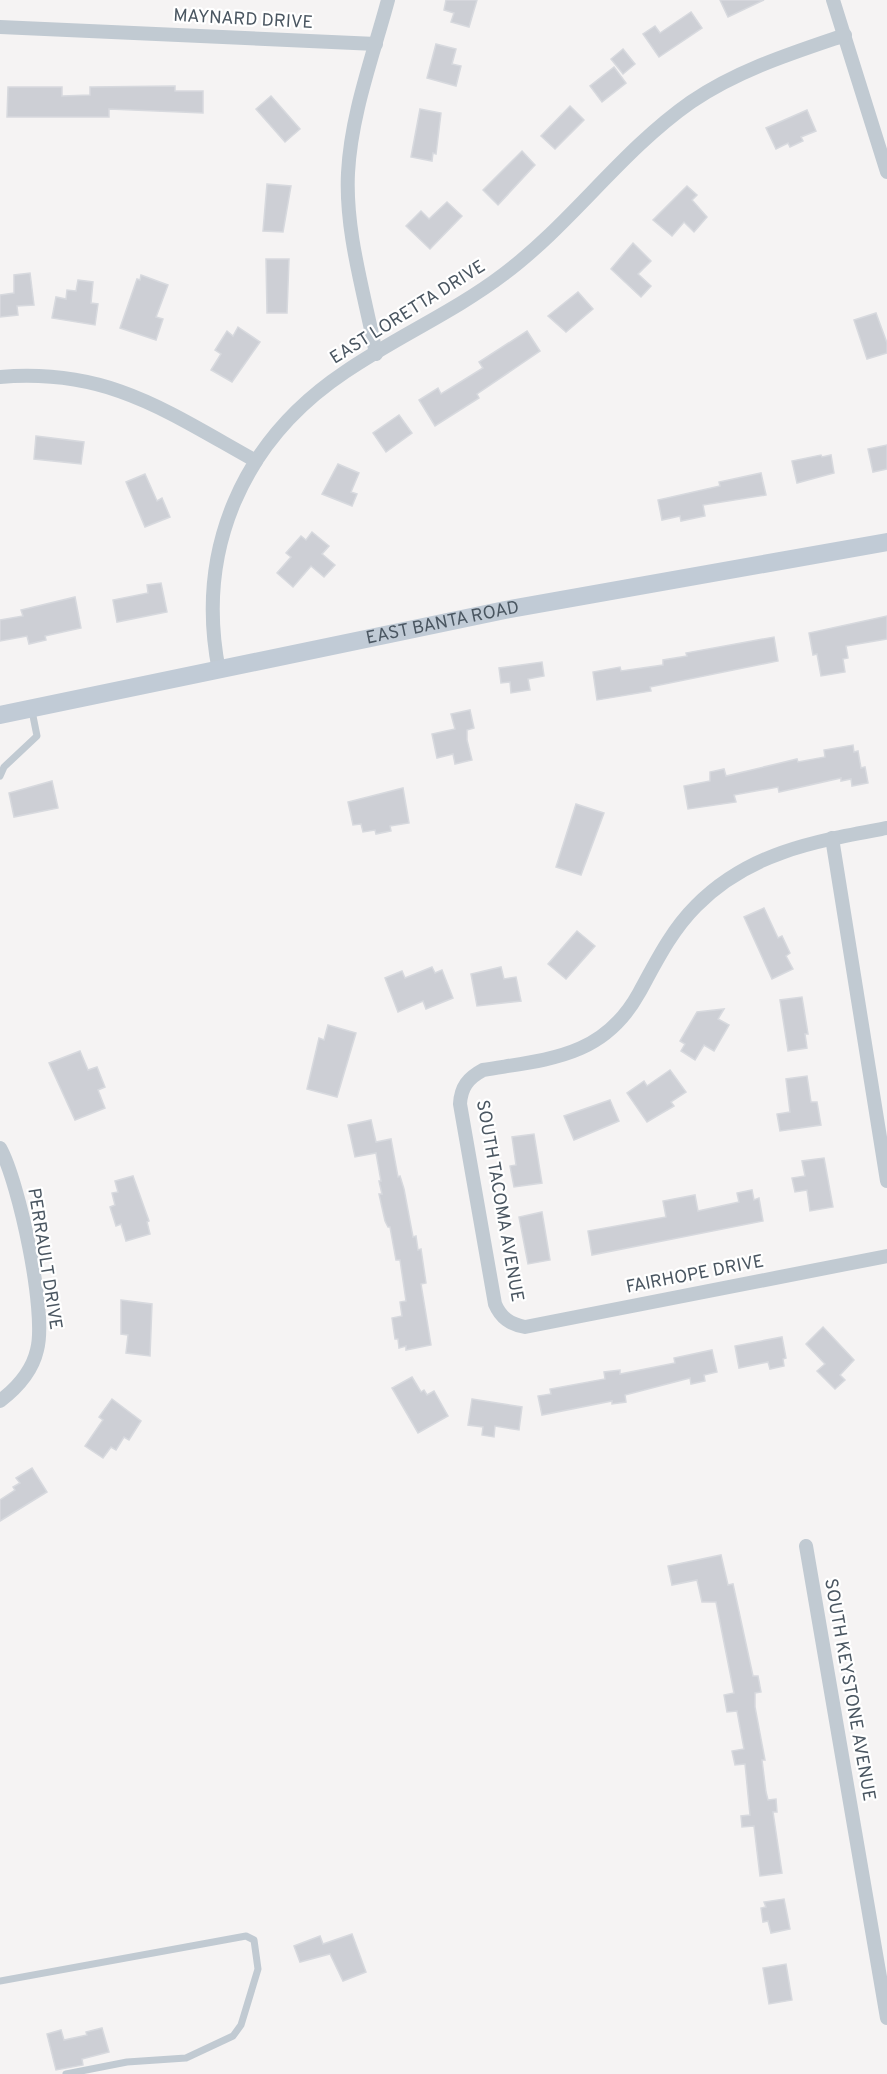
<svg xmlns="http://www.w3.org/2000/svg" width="887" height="2074" viewBox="0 0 887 2074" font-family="Overpass,sans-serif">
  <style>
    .building { fill: #cdcfd5; stroke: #d7d9de; stroke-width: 1.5 }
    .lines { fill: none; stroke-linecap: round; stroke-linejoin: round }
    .lane { stroke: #c1cad2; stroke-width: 7 }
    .street { stroke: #c1cad2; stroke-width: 14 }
    .secondary { stroke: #c1cbd6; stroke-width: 18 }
    .labels { text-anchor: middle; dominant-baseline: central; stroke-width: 4.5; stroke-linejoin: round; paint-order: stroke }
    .street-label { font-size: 18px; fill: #4a5661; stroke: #fff }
  </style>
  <rect width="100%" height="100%" fill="#f5f3f3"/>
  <!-- building -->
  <g class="building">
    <polygon points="446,0 477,0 469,27 451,22 454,13 444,10"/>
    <polygon points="720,0 764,0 728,17"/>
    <polygon points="691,12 702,28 659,57 643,34 655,26 660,33"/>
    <polygon points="436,44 456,49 452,64 461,66 456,86 427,78"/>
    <polygon points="623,49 635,64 623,74 611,59"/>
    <polygon points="614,67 626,83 602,102 590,86"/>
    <polygon points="175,86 175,91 203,91 203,113 109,109 109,117 7,117 8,87 62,87 62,96 90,95 90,87"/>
    <polygon points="271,96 300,129 285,142 256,109"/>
    <polygon points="570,106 584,120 555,149 541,136"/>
    <polygon points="420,109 441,113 436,154 433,153 432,161 411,157"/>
    <polygon points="807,110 816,131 801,137 803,141 790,147 788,143 776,149 766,128"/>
    <polygon points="522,151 535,165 498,205 483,190"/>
    <polygon points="267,184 291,186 283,232 263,231"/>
    <polygon points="687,186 697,195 692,200 707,217 694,232 684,222 672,236 653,220"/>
    <polygon points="447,202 462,216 430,249 406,226 421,211 429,219"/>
    <polygon points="633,243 651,261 638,274 651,286 641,297 611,269"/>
    <polygon points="266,259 289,259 287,313 267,313"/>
    <polygon points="30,273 34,305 17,306 18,315 0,317 0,295 14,293 14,275"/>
    <polygon points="141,275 168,285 156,317 163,319 156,340 120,328 137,279 140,280"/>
    <polygon points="78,280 93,282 91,303 98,304 95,325 52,318 56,297 66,299 67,290 76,291"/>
    <polygon points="578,292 593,309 566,332 548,316"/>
    <polygon points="876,313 887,343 887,353 867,359 854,320"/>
    <polygon points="238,327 260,342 232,382 211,370 221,354 215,350 227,331 233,336"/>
    <polygon points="527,331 540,351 477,394 479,398 435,426 419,400 438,388 441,394 483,368 479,362"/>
    <polygon points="399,415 412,433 386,452 373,433"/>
    <polygon points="36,436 84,442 81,464 34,459"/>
    <polygon points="887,445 887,469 873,472 868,449"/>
    <polygon points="821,455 822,457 831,455 834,473 797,483 792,461"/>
    <polygon points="338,464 359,473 351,492 357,494 352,506 322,494"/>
    <polygon points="761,473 766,495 703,505 705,516 681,521 680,516 662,520 658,500 720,486 719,482"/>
    <polygon points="145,474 157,501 162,498 170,517 145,527 126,482"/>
    <polygon points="312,532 329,546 322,554 335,565 324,577 311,566 293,587 277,573 291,557 286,553 301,536 306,540"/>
    <polygon points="161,583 167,612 117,622 113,600 148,593 147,585"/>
    <polygon points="75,597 81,628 45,636 46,640 29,644 27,636 0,641 0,620 23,616 21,610"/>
    <polygon points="887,616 887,639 846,646 848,658 843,659 845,672 821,676 817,654 813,655 809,633"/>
    <polygon points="774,637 778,661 650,687 651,691 597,700 593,672 620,667 621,671 663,665 663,660 687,656 686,653"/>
    <polygon points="542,662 544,676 528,679 530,690 511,693 510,682 501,683 499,668"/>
    <polygon points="470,710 474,728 467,730 467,740 472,760 455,764 453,754 437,758 432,734 455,729 451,714"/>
    <polygon points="853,745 854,752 858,751 861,768 865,767 868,783 852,786 851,779 841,781 841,778 779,792 778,787 734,795 736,802 688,809 684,786 710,781 710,772 724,769 726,776 797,759 798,762 825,757 824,750"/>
    <polygon points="52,781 58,808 14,817 9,793"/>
    <polygon points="403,788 409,823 390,826 391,831 376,834 375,830 363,832 361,824 353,825 348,802"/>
    <polygon points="576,804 604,813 581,875 556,867"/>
    <polygon points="764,908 778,938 782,936 790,953 786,956 793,969 772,979 744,917"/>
    <polygon points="577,931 595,946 566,979 548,964"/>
    <polygon points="432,967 435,973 442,970 453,998 426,1009 423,1001 398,1012 385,978 402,971 405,978"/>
    <polygon points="501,967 504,979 516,977 521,1001 477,1006 471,974"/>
    <polygon points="802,997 808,1034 805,1034 807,1048 788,1051 780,1000"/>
    <polygon points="724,1009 718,1019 729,1025 714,1051 704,1045 695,1060 681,1051 685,1044 680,1041 697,1012"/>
    <polygon points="328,1025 356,1033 337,1097 307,1089 319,1038 324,1040"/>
    <polygon points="80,1051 88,1070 97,1067 105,1087 98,1090 105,1108 75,1120 49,1063"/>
    <polygon points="670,1070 686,1092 671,1102 674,1106 647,1122 627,1093 644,1081 647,1086"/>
    <polygon points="807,1076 811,1102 817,1102 821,1125 780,1131 777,1114 790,1112 786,1079"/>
    <polygon points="610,1100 619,1121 574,1140 564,1116"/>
    <polygon points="371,1120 376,1142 391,1139 398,1177 400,1176 404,1189 413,1237 416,1236 418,1250 421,1249 426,1283 421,1284 431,1345 406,1350 406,1346 399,1348 398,1339 395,1339 392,1318 402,1316 400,1302 406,1301 400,1260 396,1260 390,1227 388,1227 385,1221 379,1194 382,1194 379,1181 381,1181 376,1153 355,1157 348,1125"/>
    <polygon points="534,1134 542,1183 514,1187 510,1166 516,1165 512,1137"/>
    <polygon points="824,1158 833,1207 810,1211 807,1190 795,1192 792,1178 805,1176 802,1161"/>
    <polygon points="133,1176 149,1221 147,1222 150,1234 126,1241 121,1224 116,1226 110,1207 115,1205 112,1193 118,1192 115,1181"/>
    <polygon points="752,1190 754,1200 759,1198 763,1221 592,1255 588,1231 666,1217 663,1201 695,1195 698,1211 739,1202 737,1193"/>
    <polygon points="542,1212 550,1260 528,1264 519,1217"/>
    <polygon points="121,1300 152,1304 150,1356 126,1353 128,1335 121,1334"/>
    <polygon points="823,1327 854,1360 840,1375 845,1380 835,1389 817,1371 825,1364 806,1344"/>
    <polygon points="782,1337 786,1358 783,1359 784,1366 770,1369 768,1362 739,1368 735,1346"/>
    <polygon points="712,1350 717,1372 704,1375 705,1381 691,1384 690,1378 625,1395 626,1402 612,1404 612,1401 542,1415 538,1396 551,1394 550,1389 605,1379 604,1372 620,1370 620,1374 675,1363 674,1358"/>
    <polygon points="412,1377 421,1392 424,1390 427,1395 434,1391 448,1416 418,1433 392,1388"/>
    <polygon points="112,1399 141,1421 129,1440 124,1437 116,1450 111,1447 103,1458 85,1446 103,1420 99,1417"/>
    <polygon points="472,1399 522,1407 519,1430 495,1426 494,1437 482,1435 483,1427 468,1425"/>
    <polygon points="32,1468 47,1492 0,1521 0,1500 15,1490 13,1487 20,1483 16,1478"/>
    <polygon points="721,1555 728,1585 733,1584 753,1676 758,1676 761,1692 755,1693 755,1707 765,1760 762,1760 766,1792 768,1800 776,1799 777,1812 773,1812 782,1873 760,1876 754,1826 742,1827 741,1816 750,1815 745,1764 735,1765 732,1751 744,1749 737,1711 727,1712 724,1695 734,1693 716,1602 702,1602 697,1580 672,1585 668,1566"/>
    <polygon points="784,1899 790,1929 771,1933 768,1921 763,1922 761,1908 766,1907 764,1902"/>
    <polygon points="352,1934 366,1972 343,1981 330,1954 300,1962 294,1946 320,1936 323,1944"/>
    <polygon points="786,1964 792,2000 769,2004 763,1968"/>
    <polygon points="102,2028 109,2052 82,2059 83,2065 56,2070 47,2034 61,2030 64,2040 87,2035 86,2032"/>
  </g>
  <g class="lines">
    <!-- lane -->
    <g class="lane">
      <polyline points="0,776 4,767 37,736 32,711"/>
      <polyline points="0,1981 246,1936 254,1940 258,1969 241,2025 233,2036 186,2058 127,2062 66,2074"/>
    </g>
    <!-- street -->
    <g class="street">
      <polyline points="833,0 887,172"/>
      <polyline points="0,27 376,44"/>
      <path d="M376,354C365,295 345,233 348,173C351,114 373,56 388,0"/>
      <path d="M0,377C108,368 166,411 256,461"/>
      <path d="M219,671C195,550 242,441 345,372C396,337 454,312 504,274C572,223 621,151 691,102C738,70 792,53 845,35"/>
      <path d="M887,828C816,841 749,852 696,906C671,931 656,962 639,993C603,1058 548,1059 483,1070C468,1078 461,1087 460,1104L495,1304C501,1318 510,1324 525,1327L887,1256"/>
      <polyline points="832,838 887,1181"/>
      <path d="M0,1148C19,1182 47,1313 37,1350C32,1372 17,1388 0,1401"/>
      <polyline points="806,1546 887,2018"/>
    </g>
    <!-- secondary -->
    <path class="secondary" id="s1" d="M0,715L505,610L887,542"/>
  </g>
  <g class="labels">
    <!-- street labels -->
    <g class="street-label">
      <text transform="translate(243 20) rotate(3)">MAYNARD DRIVE</text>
      <text transform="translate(408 313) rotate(-32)">EAST LORETTA DRIVE</text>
      <text stroke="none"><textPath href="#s1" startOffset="452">EAST BANTA ROAD</textPath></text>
      <text transform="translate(499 1201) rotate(80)">SOUTH TACOMA AVENUE</text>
      <text transform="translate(44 1259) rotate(81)">PERRAULT DRIVE</text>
      <text transform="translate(695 1275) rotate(-11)">FAIRHOPE DRIVE</text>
      <text transform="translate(849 1690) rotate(80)">SOUTH KEYSTONE AVENUE</text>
    </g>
  </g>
</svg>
